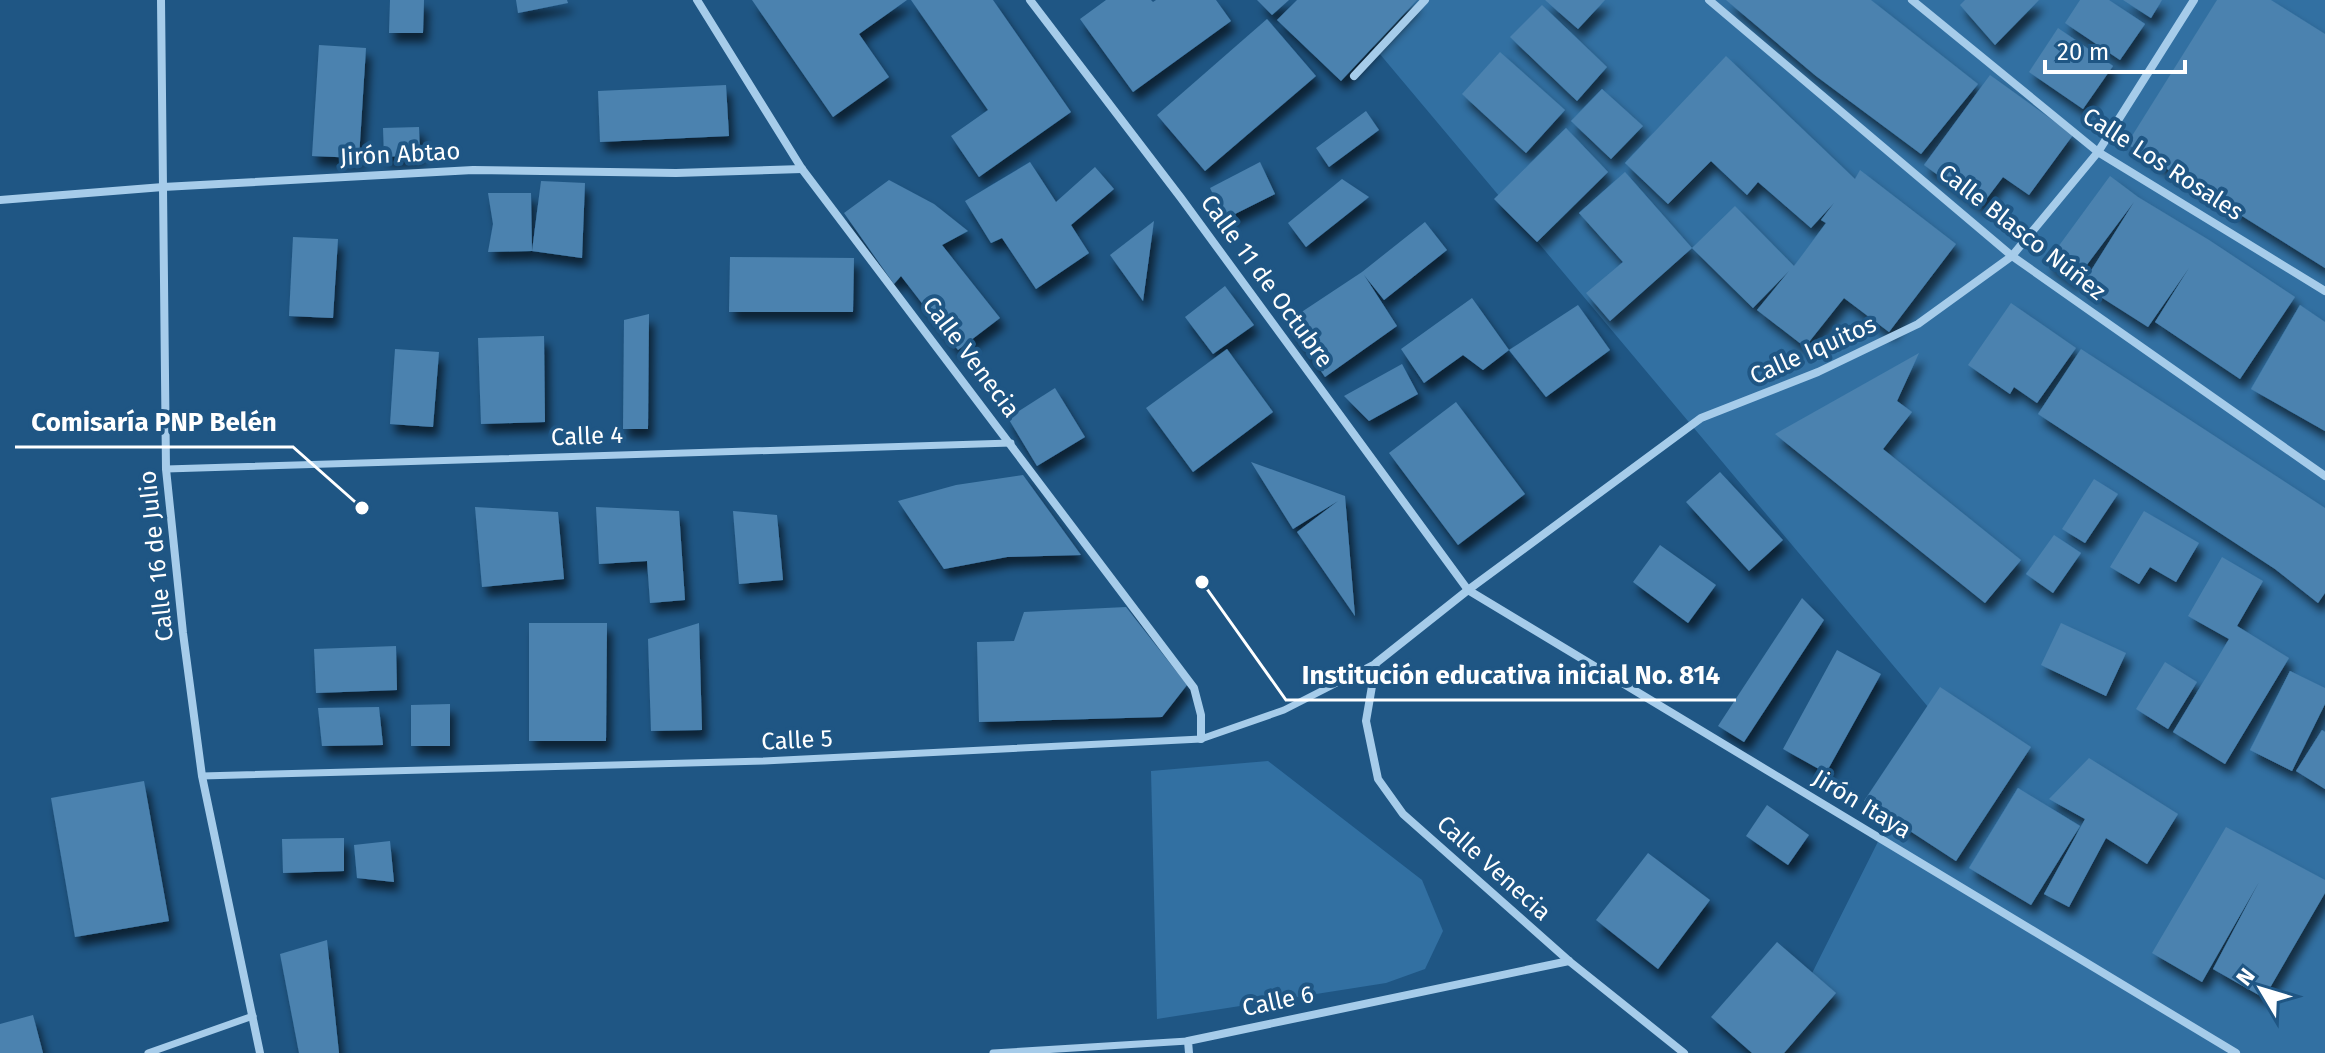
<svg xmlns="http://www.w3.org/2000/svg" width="2325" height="1053" viewBox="0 0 2325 1053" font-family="'Fira Sans',sans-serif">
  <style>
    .green { fill: #3270a2 }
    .building { fill: #4b82af; filter: url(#shadow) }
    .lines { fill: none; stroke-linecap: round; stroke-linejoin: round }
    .pedestrian { stroke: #a6ccea; stroke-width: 7 }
    .minor { stroke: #a6ccea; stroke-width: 8 }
    .labels { text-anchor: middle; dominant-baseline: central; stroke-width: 8; stroke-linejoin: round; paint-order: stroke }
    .street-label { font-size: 24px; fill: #fff; stroke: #1f5684 }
    .leader { fill: none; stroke: #fff; stroke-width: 3 }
    .callout-dot { fill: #fff; stroke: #1f5684; stroke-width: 3 }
    .callout-label { font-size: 26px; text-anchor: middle; font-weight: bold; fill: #fff; stroke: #1f5684; stroke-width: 8; stroke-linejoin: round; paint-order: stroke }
  </style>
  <defs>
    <filter id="shadow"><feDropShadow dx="5" dy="9" stdDeviation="4" flood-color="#0009"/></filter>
  </defs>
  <rect width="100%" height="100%" fill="#1f5684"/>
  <!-- green -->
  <g class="green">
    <polygon points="1331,0 2325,0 2325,1053 1772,1053 1939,720 1358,28"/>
    <polygon points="1268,761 1422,880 1443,931 1425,969 1386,983 1157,1019 1151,771"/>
  </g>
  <!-- building -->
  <g class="building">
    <polygon points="390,0 424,0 423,33 389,33"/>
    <polygon points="516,0 567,0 568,3 518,13"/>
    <polygon points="752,0 907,0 859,34 889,77 833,117"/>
    <polygon points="911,0 993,0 1071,112 979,177 951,136 988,110"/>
    <polygon points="1106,0 1151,0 1153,2 1156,0 1216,0 1231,21 1133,92 1080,19"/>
    <polygon points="1257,0 1289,0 1272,15"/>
    <polygon points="1297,0 1417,0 1341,81 1277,20"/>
    <polygon points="1545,0 1605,0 1578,29"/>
    <polygon points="1726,0 1871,0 1978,84 1921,154 1816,76"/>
    <polygon points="1965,0 2039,0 1995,45 1960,5"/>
    <polygon points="2080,0 2109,0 2145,24 2120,60 2065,23"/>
    <polygon points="2123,0 2162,0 2151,18"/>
    <polygon points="2217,0 2271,0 2325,34 2325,268 2127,144"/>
    <polygon points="1542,5 1607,67 1577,101 1510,37"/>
    <polygon points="1267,19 1316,76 1205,171 1157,115"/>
    <polygon points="2058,28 2113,66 2083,109 2029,72"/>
    <polygon points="319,45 366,48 359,158 312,156"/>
    <polygon points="1500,52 1565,110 1526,153 1462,94"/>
    <polygon points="1726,56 1855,179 1860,170 1956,244 1889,332 1844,298 1805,347 1757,310 1789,271 1753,308 1692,248 1735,206 1794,266 1826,223 1821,220 1834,203 1811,228 1758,182 1747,195 1711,161 1668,204 1625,163"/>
    <polygon points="1990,75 2073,135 2029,195 2003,177 1981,206 1924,165"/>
    <polygon points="726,85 729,136 600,142 598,91"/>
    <polygon points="1602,89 1643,126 1611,159 1571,121"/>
    <polygon points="1366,111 1379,130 1329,167 1316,148"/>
    <polygon points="419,127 420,155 384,157 383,128"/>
    <polygon points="1566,128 1608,172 1537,242 1494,199"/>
    <polygon points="1030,162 1056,202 1095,167 1114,189 1071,225 1089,253 1036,289 1002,238 991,243 965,201"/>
    <polygon points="1260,162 1275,194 1225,219 1210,188"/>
    <polygon points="1625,172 1692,248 1610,321 1586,293 1623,262 1579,213"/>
    <polygon points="2110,176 2138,197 2209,240 2295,297 2240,379 2155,322 2189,268 2148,327 2082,285 2134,202 2074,282 2047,262"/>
    <polygon points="1342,179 1369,197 1306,247 1288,223"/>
    <polygon points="889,180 934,204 968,231 942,245 1000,318 958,350 901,276 894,284 844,213"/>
    <polygon points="541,181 585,183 582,258 532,251"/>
    <polygon points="488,193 531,193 532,251 488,252 493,224"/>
    <polygon points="1154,221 1143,301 1110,255"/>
    <polygon points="1425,222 1447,250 1384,300 1364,275 1397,326 1325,377 1293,330 1291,319 1362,272"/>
    <polygon points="293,237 338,239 333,318 289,316"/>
    <polygon points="730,257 854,258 853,312 729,312"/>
    <polygon points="1225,286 1254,325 1213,354 1185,317"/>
    <polygon points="1472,298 1509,350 1483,370 1463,355 1424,383 1401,349"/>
    <polygon points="2011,303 2076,348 2037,403 2014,387 2010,394 1968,365"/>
    <polygon points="1578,305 1610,350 1546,397 1509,350"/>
    <polygon points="2300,305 2325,322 2325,431 2251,389"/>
    <polygon points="649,314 648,429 623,429 624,320"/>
    <polygon points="544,336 545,422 481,424 478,338"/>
    <polygon points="395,349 439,352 433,427 390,424"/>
    <polygon points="1227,349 1273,412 1193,472 1146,408"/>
    <polygon points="2081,349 2325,508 2325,593 2318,603 2275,569 2038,414"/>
    <polygon points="1919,353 1897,401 1912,412 1883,449 2021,560 1985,603 1775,434"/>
    <polygon points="1402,364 1418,394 1369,421 1344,396"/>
    <polygon points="1055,388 1085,437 1037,466 1008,418"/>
    <polygon points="1456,402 1525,494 1458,545 1389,453"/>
    <polygon points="1251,462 1345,496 1355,616 1297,532 1338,501 1293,529"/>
    <polygon points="1720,472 1783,540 1749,571 1686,502"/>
    <polygon points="1023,475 1081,555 1007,557 944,569 898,501 956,485"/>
    <polygon points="2094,479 2118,494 2085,543 2062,529"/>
    <polygon points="475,507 558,512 564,579 482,587"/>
    <polygon points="596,507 679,511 685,600 650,603 647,561 599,564"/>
    <polygon points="733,511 777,515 783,580 739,584"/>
    <polygon points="2144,511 2199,543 2176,582 2150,567 2139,584 2110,567"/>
    <polygon points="2054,535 2081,553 2053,593 2026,574"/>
    <polygon points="1660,545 1716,585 1688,623 1633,582"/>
    <polygon points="2222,557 2263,581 2237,626 2289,658 2225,764 2173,732 2229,639 2188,616"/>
    <polygon points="1802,598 1824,620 1744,742 1718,726"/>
    <polygon points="1126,607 1187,685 1162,717 979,722 977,642 1014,641 1024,612"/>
    <polygon points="529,623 607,623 606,741 529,741"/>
    <polygon points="699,623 702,730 651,731 648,639"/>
    <polygon points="2061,623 2126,653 2106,696 2041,665"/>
    <polygon points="396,646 397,690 316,693 314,649"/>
    <polygon points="1837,650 1881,674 1826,773 1783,749"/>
    <polygon points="2165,662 2197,682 2168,729 2136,709"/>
    <polygon points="2290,671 2325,688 2325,704 2292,771 2250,750"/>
    <polygon points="1940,687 2031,747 1956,861 1864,801"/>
    <polygon points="450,704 450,746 411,746 411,705"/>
    <polygon points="379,707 383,745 322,746 318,708"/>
    <polygon points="2322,730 2325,732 2325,789 2296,771"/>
    <polygon points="2089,758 2178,814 2147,864 2106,838 2069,907 2044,894 2085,819 2049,799"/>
    <polygon points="144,781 169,921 75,937 51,798"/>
    <polygon points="2018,788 2080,826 2031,905 1969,868"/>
    <polygon points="1767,805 1809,835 1788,865 1746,836"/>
    <polygon points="2226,827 2325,880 2325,893 2264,998 2213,969 2259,882 2202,982 2152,953"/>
    <polygon points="344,838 344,871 283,873 282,839"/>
    <polygon points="390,841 394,882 357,878 354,845"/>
    <polygon points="1648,853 1710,900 1658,969 1596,920"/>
    <polygon points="327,940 339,1053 299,1053 280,954"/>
    <polygon points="1777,942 1836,993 1784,1053 1752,1053 1711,1017"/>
    <polygon points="33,1015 43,1053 0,1053 0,1024"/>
  </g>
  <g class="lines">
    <!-- pedestrian -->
    <g class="pedestrian">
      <polyline points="166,469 1011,443"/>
      <polyline points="202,776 764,761 1201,739 1284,710 1376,663"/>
      <polyline points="148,1053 253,1016"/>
      <polyline points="993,1053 1188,1041"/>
    </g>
    <!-- minor -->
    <g class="minor">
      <polyline points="161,0 166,469 183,633 202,776 260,1053"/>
      <polyline points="697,0 802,169 1194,688 1201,715 1201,739"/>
      <polyline points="1030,0 1181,198 1468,590 2236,1053"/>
      <polyline points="1709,0 2012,256 2325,476"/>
      <polyline points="1912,0 2098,152 2325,291"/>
      <polyline points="1354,76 1425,0"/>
      <polyline points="0,200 163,187 473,170 676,173 802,169"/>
      <polyline points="1189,1053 1188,1041 1569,961"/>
      <polyline points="1684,1053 1569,961 1403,814 1378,779 1366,721 1376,663 1468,590 1701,418 1818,372 1918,324 2012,256 2098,152 2194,0"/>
    </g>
  </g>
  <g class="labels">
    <!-- street labels -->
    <g class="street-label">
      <text transform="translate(400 154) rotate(-3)">Jirón Abtao</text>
      <text transform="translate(2163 164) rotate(33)">Calle Los Rosales</text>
      <text transform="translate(2022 232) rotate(38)">Calle Blasco Núñez</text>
      <text transform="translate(1267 281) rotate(54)">Calle 11 de Octubre</text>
      <text transform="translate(1813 350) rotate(-24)">Calle Iquitos</text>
      <text transform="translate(971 357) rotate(53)">Calle Venecia</text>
      <text transform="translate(587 436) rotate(-2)">Calle 4</text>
      <text transform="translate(156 556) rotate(-96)">Calle 16 de Julio</text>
      <text transform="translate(797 740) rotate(-3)">Calle 5</text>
      <text transform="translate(1862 804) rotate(31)">Jirón Itaya</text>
      <text transform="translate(1494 868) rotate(42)">Calle Venecia</text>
      <text transform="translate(1278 1001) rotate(-12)">Calle 6</text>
    </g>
  </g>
  <!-- callouts -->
  <path class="leader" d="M362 508L293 447H15M1202 582L1286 700H1736"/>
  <g class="callout-dot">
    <circle cx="362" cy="508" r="8"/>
    <circle cx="1202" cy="582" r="8"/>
  </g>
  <g class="callout-label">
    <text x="154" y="431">Comisaría PNP Belén</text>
    <text x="1511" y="684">Institución educativa inicial No. 814</text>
  </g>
  <!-- north arrow -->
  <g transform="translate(2261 989) rotate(308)" stroke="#1f5684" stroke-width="6" paint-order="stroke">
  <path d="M0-6L14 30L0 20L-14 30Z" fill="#ffffff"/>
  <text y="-12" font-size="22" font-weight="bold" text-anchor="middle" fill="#ffffff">N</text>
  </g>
  <!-- scale -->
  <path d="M2045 60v12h140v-12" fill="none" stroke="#ffffff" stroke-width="4"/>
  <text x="2057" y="60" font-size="24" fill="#ffffff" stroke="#1f5684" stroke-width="6" paint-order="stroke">20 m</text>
</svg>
